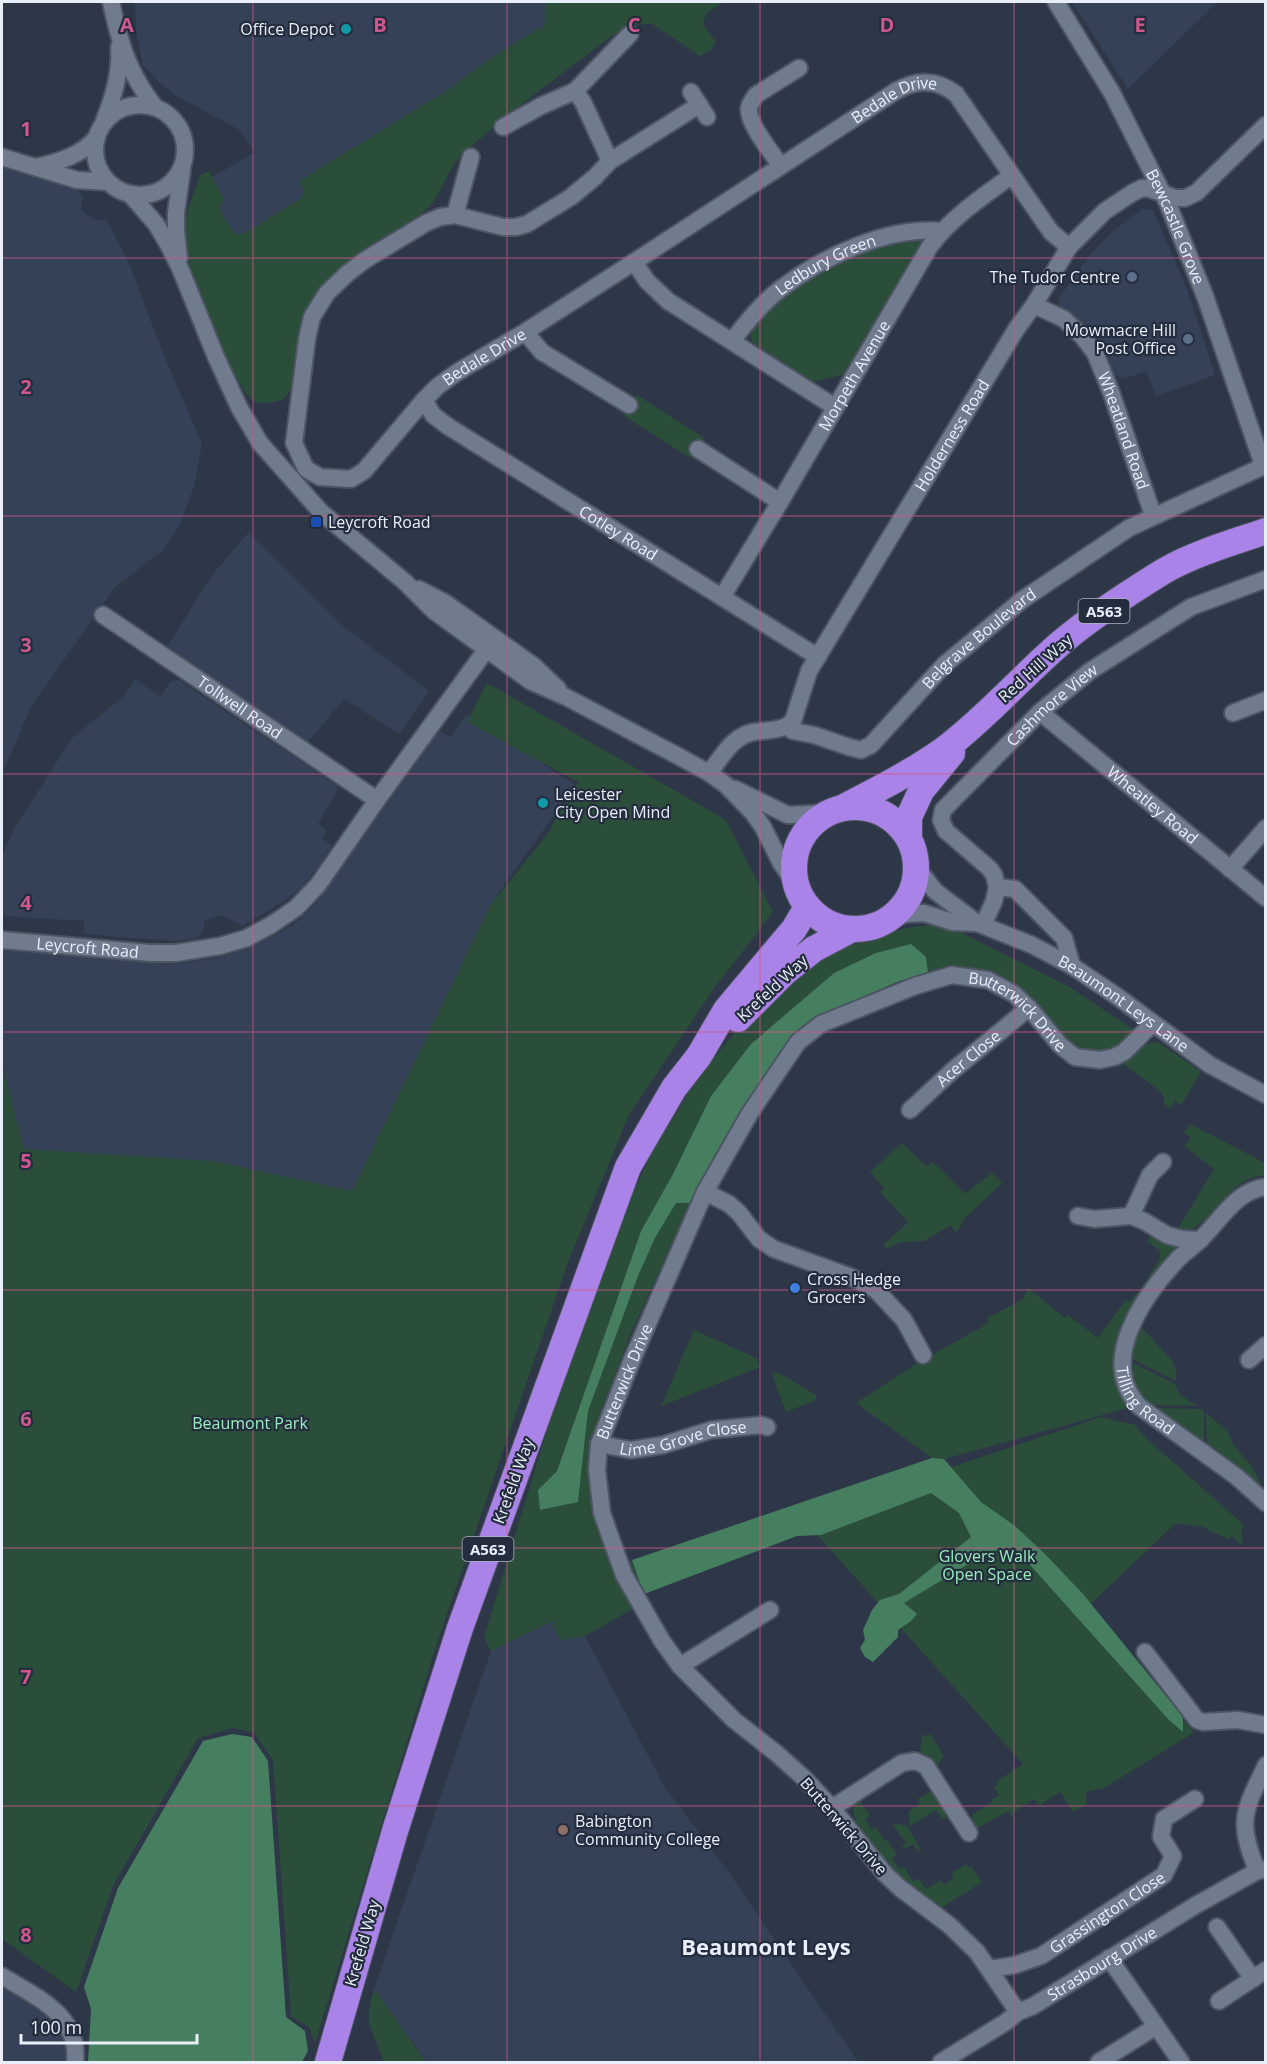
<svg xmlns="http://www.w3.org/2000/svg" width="1267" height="2064" viewBox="0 0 1267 2064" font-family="'Open Sans',sans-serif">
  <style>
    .built { fill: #344157 }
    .green { fill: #2b4e3a }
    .forest { fill: #467f5f }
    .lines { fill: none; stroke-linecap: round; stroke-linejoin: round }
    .minor-casing { stroke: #4d5563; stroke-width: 20 }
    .highway-casing { stroke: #4d5563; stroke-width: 28 }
    .minor { stroke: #707b8e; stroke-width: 16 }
    .highway { stroke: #aa83e9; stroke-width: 26 }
    .grid { fill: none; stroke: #ce588b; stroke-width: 1.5; stroke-opacity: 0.55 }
    .culture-dot { fill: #0f9aa8; stroke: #242d3d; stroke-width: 2 }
    .service-dot { fill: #5c6f8a; stroke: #242d3d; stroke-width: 2 }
    .transit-dot { fill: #1a4fb4; stroke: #242d3d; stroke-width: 2 }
    .shop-dot { fill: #3f7fe0; stroke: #242d3d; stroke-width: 2 }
    .education-dot { fill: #8d6e63; stroke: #242d3d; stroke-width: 2 }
    .labels { text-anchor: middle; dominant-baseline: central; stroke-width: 4.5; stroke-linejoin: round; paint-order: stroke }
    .shield { fill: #242d3d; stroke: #aeb5c1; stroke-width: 1.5 }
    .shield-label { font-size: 15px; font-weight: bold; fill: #e9effa }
    .poi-label { font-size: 16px; fill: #e9effa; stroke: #242d3d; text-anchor: start }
    .street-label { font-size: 16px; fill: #e9effa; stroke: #242d3d }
    .park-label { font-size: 16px; fill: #98eebc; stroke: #242d3d }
    .district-label { font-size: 22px; font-weight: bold; fill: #e9effa; stroke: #242d3d }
    .grid-label { font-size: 20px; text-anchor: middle; font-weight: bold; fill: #ce588b; stroke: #242d3d; stroke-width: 4.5; stroke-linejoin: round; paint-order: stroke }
  </style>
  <rect width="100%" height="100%" fill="#2e3748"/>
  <!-- built -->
  <g class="built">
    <polygon points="135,2 601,2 234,254 197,186 255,152 238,129 176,96 160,83 143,65 136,31"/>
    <polygon points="1072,2 1217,2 1128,89"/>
    <polygon points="2,167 75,189 83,195 81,210 96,221 106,219 128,261 163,353 202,444 194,486 181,523 163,550 116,586 86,628 31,707 2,774"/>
    <polygon points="1142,209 1153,210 1187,289 1215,375 1156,396 1146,371 1124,379 1113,374 1101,348 1072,316 1059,307 1059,298 1090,255 1114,230"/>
    <polygon points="249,532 342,625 429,691 399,734 344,699 308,742 167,647 212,575"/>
    <polygon points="135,679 160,696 171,681 179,680 339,787 318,824 327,830 322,838 332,845 321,863 300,889 280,904 242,926 222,915 204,920 205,927 203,932 198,937 191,939 177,941 114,937 83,933 84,921 2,916 2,857 14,829 72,738 123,697"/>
    <polygon points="467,714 575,785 491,904 352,1191 213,1161 24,1149 2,1064 2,950 175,964 218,958 270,938 294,924 315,905 440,730 450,737"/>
    <polygon points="552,1621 560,1640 585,1636 664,1786 730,1874 858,2062 427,2062 374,1989 491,1651"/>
    <polygon points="2,1983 40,2010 56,2024 66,2039 69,2062 2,2062"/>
  </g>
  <!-- green -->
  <g class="green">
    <path d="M545,2H723L706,14L703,24L716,42L710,51L700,56L652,24L627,25C571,67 514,107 463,154C444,171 443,198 422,213C389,238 351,250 324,285C316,295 307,308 303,320C297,338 298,389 284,398C276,403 262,405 254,401C235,391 188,268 184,244C181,220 193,197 200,175L209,171L224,199L220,206L223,216L234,233L243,234L302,198L304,190L299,181L446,91L484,63L540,27L542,31L545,22Z"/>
    <polygon points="915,237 922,243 922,247 845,374 813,382 752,342 750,329 782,293 852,254"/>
    <polygon points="637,395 704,438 690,458 624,416"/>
    <polygon points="487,683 726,820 773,912 715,987 629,1115 568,1262 436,1646 315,2043 309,2027 291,2016 273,1760 254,1733 233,1728 198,1738 113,1886 76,1992 2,1939 2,1064 24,1149 213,1161 352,1191 491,904 546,836 578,782 467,722"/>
    <polygon points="927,925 960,932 1071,988 1134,1030 1127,1041 1107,1052 1089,1053 1072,1047 1043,1015 947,969 928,972 926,957 834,973 751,1044 711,1096 673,1174 641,1231 557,1471 538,1490 578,1502 588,1411 638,1276 655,1238 676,1203 690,1203 629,1338 591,1437 592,1503 607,1553 617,1570 632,1560 647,1601 585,1636 560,1640 552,1621 491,1651 484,1637 595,1273 652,1153 697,1078 738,1029 822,954 903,929"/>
    <polygon points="1153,1042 1161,1044 1201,1072 1181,1105 1175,1101 1170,1108 1163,1103 1165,1100 1160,1091 1125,1065 1120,1066 1141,1046"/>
    <path d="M1190,1124L1265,1163V1175C1254,1177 1244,1180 1235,1188C1218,1201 1204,1231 1181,1231L1179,1227L1214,1169L1184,1146L1191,1138L1184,1132Z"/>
    <polygon points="902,1143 926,1166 933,1162 965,1194 992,1173 1002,1183 964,1219 959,1229 955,1232 951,1225 924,1241 900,1242 887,1249 883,1245 908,1222 880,1192 884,1188 870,1172"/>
    <polygon points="1154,1233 1184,1246 1117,1345 1115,1370 1117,1383 1122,1395 1131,1407 944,1459 932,1458 856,1403 919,1362 980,1328 989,1322 987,1318 1023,1299 1028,1288 1065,1318 1068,1315 1098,1338 1126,1300 1130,1302 1136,1293 1138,1294 1160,1258 1160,1251 1147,1241"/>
    <polygon points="1138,1323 1174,1363 1176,1373 1176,1381 1130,1358"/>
    <polygon points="694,1330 756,1358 760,1367 661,1406"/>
    <polygon points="1133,1363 1175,1384 1180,1395 1197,1406 1148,1405 1134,1386 1130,1371 1134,1370"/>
    <polygon points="777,1372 816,1395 816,1400 786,1412 772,1374"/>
    <polygon points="1150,1408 1201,1409 1204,1411 1204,1445"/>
    <polygon points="1206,1413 1228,1432 1233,1445 1251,1465 1264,1490 1207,1447"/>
    <polygon points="1101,1417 1130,1424 1134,1424 1148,1440 1244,1525 1241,1532 1243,1546 1231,1536 1229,1540 1203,1527 1176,1523 1084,1610 1192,1730 1193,1733 1104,1788 1086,1792 1087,1804 1073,1812 1060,1792 1041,1804 1042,1806 1040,1808 1034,1799 1012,1813 1015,1817 1013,1818 1008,1811 976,1829 970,1820 973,1818 972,1815 992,1802 991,1800 999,1795 994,1786 998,1784 996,1782 1023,1764 801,1517"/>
    <polygon points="922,1733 925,1737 930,1734 944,1756 937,1766 929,1757 920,1753"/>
    <path d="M875,1789L877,1791L860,1801L870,1816L865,1819L872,1830L876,1827L885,1841L887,1840L897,1855L892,1858L899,1869L904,1867L913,1881L918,1878L926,1889L941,1880L944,1885L954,1878L952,1873L966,1864L969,1868L971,1866L982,1882L941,1908C930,1901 920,1894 910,1886C896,1874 848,1827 854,1807C857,1798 867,1794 875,1789Z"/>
    <polygon points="932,1790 946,1812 945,1819 942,1818 936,1810 910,1826 909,1811 920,1804 918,1799"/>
    <polygon points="900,1824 907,1826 921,1850 918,1852 913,1844 904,1849 902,1846 906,1843 893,1825"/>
    <path d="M374,1989L424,2059L427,2062H383C381,2049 374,2039 370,2026C367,2016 371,1999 374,1989Z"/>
  </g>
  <!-- forest -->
  <g class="forest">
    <polygon points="911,944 926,957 928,972 897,982 833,1010 802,1026 771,1065 690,1203 676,1203 655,1238 638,1276 588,1411 578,1502 540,1510 538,1490 557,1471 641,1231 673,1174 711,1096 751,1044 834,973 876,953"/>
    <polygon points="932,1458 944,1459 981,1502 1015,1526 1044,1553 1083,1594 1183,1717 1183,1732 1168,1719 1014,1547 988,1552 904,1603 917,1614 911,1621 898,1630 898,1637 873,1662 865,1657 860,1648 865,1640 863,1630 872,1610 880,1600 899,1594 971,1537 959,1513 931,1493 821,1535 797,1536 644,1594 632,1560"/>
    <polygon points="232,1734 252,1737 268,1761 286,2017 305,2031 308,2051 302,2062 88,2062 91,2009 84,1987 118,1888 203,1741"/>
  </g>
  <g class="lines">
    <!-- minor casing -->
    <g class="minor-casing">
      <g id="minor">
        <path d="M111,2C120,43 128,73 155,107"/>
        <path id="s1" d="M1056,2L1112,93L1168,204L1205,296L1263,465"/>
        <polyline points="575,91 583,102 610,161"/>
        <polyline points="691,92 707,117"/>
        <path id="s2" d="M699,105L610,161L595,177L571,197L527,224L516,227H503L455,215L440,217L426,223L365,260L348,273L327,293L312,317L307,339L294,443L306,469L320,477L351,479L364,471L424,400L438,386L456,373L525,332L634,262L896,91C917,79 936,79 956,94L1051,232L1069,247"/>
        <circle cx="140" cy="150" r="45"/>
        <path d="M104,121C113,98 121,73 119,47"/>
        <polyline points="503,127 541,106 575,91 630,34"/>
        <polyline points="2,157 77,180 108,182"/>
        <path d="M781,166C772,153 747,123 749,108C750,103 753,99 756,95L799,68"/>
        <path d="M36,167C59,162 82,155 97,137"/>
        <polyline points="130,194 156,224 169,246 180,268 216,357 239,407 260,443 321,512 405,582 434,611 530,681 566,697 680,757 709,773 726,785 753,813 763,827 781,863 796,885"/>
        <polyline points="455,215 471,157"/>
        <polyline points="179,258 176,231 176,213 182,171"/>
        <polyline points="634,262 647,281 668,301 835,407"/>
        <path id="s3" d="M1034,305L1064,319L1082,336L1095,353L1111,392L1153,515"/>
        <polyline points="525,332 542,352 629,405"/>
        <path id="s4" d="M732,341C746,323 761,304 779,290C822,257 887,226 942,231"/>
        <path id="s5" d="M424,400L433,415L449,427L818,657"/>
        <polyline points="698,449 780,502"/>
        <polyline points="419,589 444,602 534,666 558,689"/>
        <path id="s6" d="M722,597L780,502L930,246C952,217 982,197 1011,176"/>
        <path id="s7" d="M103,615L377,800"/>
        <path id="s8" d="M1040,712L1266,898"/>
        <polyline points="1233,713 1266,700"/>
        <path id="s9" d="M787,726L793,721L809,671L1017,328L1034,305L1069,247L1105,211L1132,193L1142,188L1150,189L1175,198H1185L1196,193L1266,125"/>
        <path id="s10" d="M709,773C722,757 733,735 754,732C766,730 776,731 787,726L793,731L814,735L849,747L861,750L871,745L944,665L1022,600L1129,528L1266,465"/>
        <polyline points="735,789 788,815 827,813"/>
        <path id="s11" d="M917,868L935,891L977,923L1032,945L1072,966L1118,997L1210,1065L1266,1095"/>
        <polyline points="1230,869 1266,828"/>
        <polyline points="889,919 906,914 924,913 952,922 977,923"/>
        <polyline points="983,925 994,901 997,887"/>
        <path id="s12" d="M2,940L150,953H176L220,946L247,938L271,925L296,908L318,885L377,800L486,650L497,640"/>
        <path id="s13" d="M1072,966L1064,938L1015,889L997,887L994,875L990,869L946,831L941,820L943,810L1040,712L1090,671L1191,607L1266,579"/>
        <path id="s14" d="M910,1110L952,1071L1029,1008"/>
        <path id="s15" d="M1266,1187C1236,1190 1220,1221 1200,1240C1193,1247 1185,1252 1179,1258C1145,1294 1096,1361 1140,1407L1237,1477L1266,1503"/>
        <polyline points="705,1192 729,1204 739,1213 759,1239 774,1249 851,1277 876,1290 904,1320 923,1355"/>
        <polyline points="1078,1216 1094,1219 1131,1216 1144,1221 1167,1235 1182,1239 1200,1240"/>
        <polyline points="1131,1216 1150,1175 1163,1162"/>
        <polyline points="1249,1360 1266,1345"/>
        <path id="s16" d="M599,1444L631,1450L663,1445L711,1430L761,1425L767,1427"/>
        <polyline points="1145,1652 1197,1720 1203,1722 1238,1720 1266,1725"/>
        <polyline points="680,1666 770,1610"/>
        <polyline points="832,1808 902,1763 915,1761 926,1766 969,1833"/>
        <path d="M1257,1871C1252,1856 1245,1841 1245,1824C1245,1804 1258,1783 1266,1765"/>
        <polyline points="1217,1927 1253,1979"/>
        <polyline points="1109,1958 1181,2062"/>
        <path id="s17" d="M990,1969L1015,1965L1041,1956L1164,1875L1173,1856L1161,1837L1164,1819L1195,1799"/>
        <path d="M2,1976C36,1997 80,2015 75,2062"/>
        <polyline points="1219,2001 1266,1970"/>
        <path id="s18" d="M1018,2012L977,1952L949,1925L900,1888L885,1874L832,1808L805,1779L776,1753L734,1720L680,1666L662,1641L624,1575L614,1547L602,1513L597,1470L599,1444L632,1360L705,1192L750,1113L798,1042L821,1024L915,986L952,975L988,980L1014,994L1029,1008L1060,1045L1075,1057L1100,1060L1114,1057L1124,1052L1152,1024"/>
        <path id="s19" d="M941,2062L1006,2022L1018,2012L1033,2006L1196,1905L1257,1871L1266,1869"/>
        <polyline points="1099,2062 1155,2027"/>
      </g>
    </g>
    <!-- highway casing -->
    <g class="highway-casing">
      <g id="highway">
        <circle cx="855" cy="868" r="61"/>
        <path d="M844,807C879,789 914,771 946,748C988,716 1023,675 1063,641C1094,615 1130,592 1164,571C1196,553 1231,543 1266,531"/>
        <polyline points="909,837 909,817 921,791 952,753"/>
        <polyline points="738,1019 785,972 814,949 852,929"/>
        <polyline points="328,2062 395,1831 460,1628 628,1167 674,1088 699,1056 726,1010 794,929 807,907"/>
      </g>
    </g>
    <!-- minor -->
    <use href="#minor" class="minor"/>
    <!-- highway -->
    <use href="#highway" class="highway"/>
  </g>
  <!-- grid -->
  <path class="grid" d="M253,2V2062M507,2V2062M760,2V2062M1014,2V2062M2,258H1266M2,516H1266M2,774H1266M2,1032H1266M2,1290H1266M2,1548H1266M2,1806H1266"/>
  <!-- markers -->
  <g class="culture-dot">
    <circle cx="346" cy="29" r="6"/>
    <circle cx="543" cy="803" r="6"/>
  </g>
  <g class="service-dot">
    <circle cx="1132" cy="277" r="6"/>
    <circle cx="1188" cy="339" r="6"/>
  </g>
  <rect class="transit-dot" x="310" y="516" width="12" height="12" rx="3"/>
  <circle class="shop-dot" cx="795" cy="1288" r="6"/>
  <circle class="education-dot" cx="563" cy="1830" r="6"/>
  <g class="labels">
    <!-- shield labels -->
    <g class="shield">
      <rect x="1078.5" y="599" width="51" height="24" rx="4.5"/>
      <rect x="462.5" y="1537" width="51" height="24" rx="4.5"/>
    </g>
    <g class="shield-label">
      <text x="1104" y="611">A563</text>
      <text x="488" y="1549">A563</text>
    </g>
    <!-- poi labels -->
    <g class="poi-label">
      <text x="334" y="29" text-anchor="end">Office Depot</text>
      <text x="1120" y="277" text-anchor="end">The Tudor Centre</text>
      <text x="1176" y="330" text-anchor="end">Mowmacre Hill<tspan x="1176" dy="18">Post Office</tspan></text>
      <text x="328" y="522">Leycroft Road</text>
      <text x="555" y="794">Leicester<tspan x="555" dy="18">City Open Mind</tspan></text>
      <text x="807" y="1279">Cross Hedge<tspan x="807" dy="18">Grocers</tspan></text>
      <text x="575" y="1821">Babington<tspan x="575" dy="18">Community College</tspan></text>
    </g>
    <!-- street labels -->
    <g class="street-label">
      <text stroke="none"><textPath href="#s2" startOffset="1336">Bedale Drive</textPath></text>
      <text stroke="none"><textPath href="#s1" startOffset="255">Bewcastle Grove</textPath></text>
      <text stroke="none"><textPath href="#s4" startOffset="123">Ledbury Green</textPath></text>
      <text stroke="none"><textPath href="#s2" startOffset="850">Bedale Drive</textPath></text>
      <text stroke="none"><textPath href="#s6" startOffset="258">Morpeth Avenue</textPath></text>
      <text stroke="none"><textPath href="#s3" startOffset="162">Wheatland Road</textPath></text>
      <text stroke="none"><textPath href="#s9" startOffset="336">Holderness Road</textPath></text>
      <text stroke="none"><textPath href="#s5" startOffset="237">Cotley Road</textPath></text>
      <text stroke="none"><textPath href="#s10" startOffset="338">Belgrave Boulevard</textPath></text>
      <text transform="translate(1035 668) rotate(-42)">Red Hill Way</text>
      <text stroke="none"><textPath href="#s13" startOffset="368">Cashmore View</textPath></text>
      <text stroke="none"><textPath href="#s7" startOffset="165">Tollwell Road</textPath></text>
      <text stroke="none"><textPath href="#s8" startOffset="146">Wheatley Road</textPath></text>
      <text stroke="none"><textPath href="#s12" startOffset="86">Leycroft Road</textPath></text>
      <text transform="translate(772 988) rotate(-43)">Krefeld Way</text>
      <text stroke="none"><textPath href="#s11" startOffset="250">Beaumont Leys Lane</textPath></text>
      <text stroke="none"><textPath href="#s18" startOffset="1426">Butterwick Drive</textPath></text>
      <text stroke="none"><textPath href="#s14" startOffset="78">Acer Close</textPath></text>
      <text stroke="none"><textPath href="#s18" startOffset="796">Butterwick Drive</textPath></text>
      <text stroke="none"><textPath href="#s15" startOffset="282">Tilling Road</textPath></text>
      <text stroke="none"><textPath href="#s16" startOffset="86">Lime Grove Close</textPath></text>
      <text transform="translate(513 1481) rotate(-70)">Krefeld Way</text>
      <text transform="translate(844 1826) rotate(49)">Butterwick Drive</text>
      <text stroke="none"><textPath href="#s17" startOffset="132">Grassington Close</textPath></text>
      <text transform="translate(362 1943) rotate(-74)">Krefeld Way</text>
      <text stroke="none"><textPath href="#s19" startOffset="189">Strasbourg Drive</textPath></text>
    </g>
    <!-- park labels -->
    <g class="park-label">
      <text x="250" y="1423">Beaumont Park</text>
      <text x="987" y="1556">Glovers Walk<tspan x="987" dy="18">Open Space</tspan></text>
    </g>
    <!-- district labels -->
    <g class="district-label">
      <text x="766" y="1946">Beaumont Leys</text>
    </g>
  </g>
  <g class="grid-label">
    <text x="127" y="32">A</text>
    <text x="380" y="32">B</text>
    <text x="634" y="32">C</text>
    <text x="887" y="32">D</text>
    <text x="1140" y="32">E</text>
    <text x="26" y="136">1</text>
    <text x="26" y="394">2</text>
    <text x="26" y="652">3</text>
    <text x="26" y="910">4</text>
    <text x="26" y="1168">5</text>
    <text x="26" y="1426">6</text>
    <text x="26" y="1684">7</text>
    <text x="26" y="1942">8</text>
  </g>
  <!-- border -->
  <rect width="1267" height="2064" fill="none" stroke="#e9effa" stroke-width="6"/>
  <!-- scale -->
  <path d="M21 2034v9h176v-9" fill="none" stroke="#e9effa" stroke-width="3"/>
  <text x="30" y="2034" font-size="18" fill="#e9effa" stroke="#242d3d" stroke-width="4.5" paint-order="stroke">100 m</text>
</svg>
